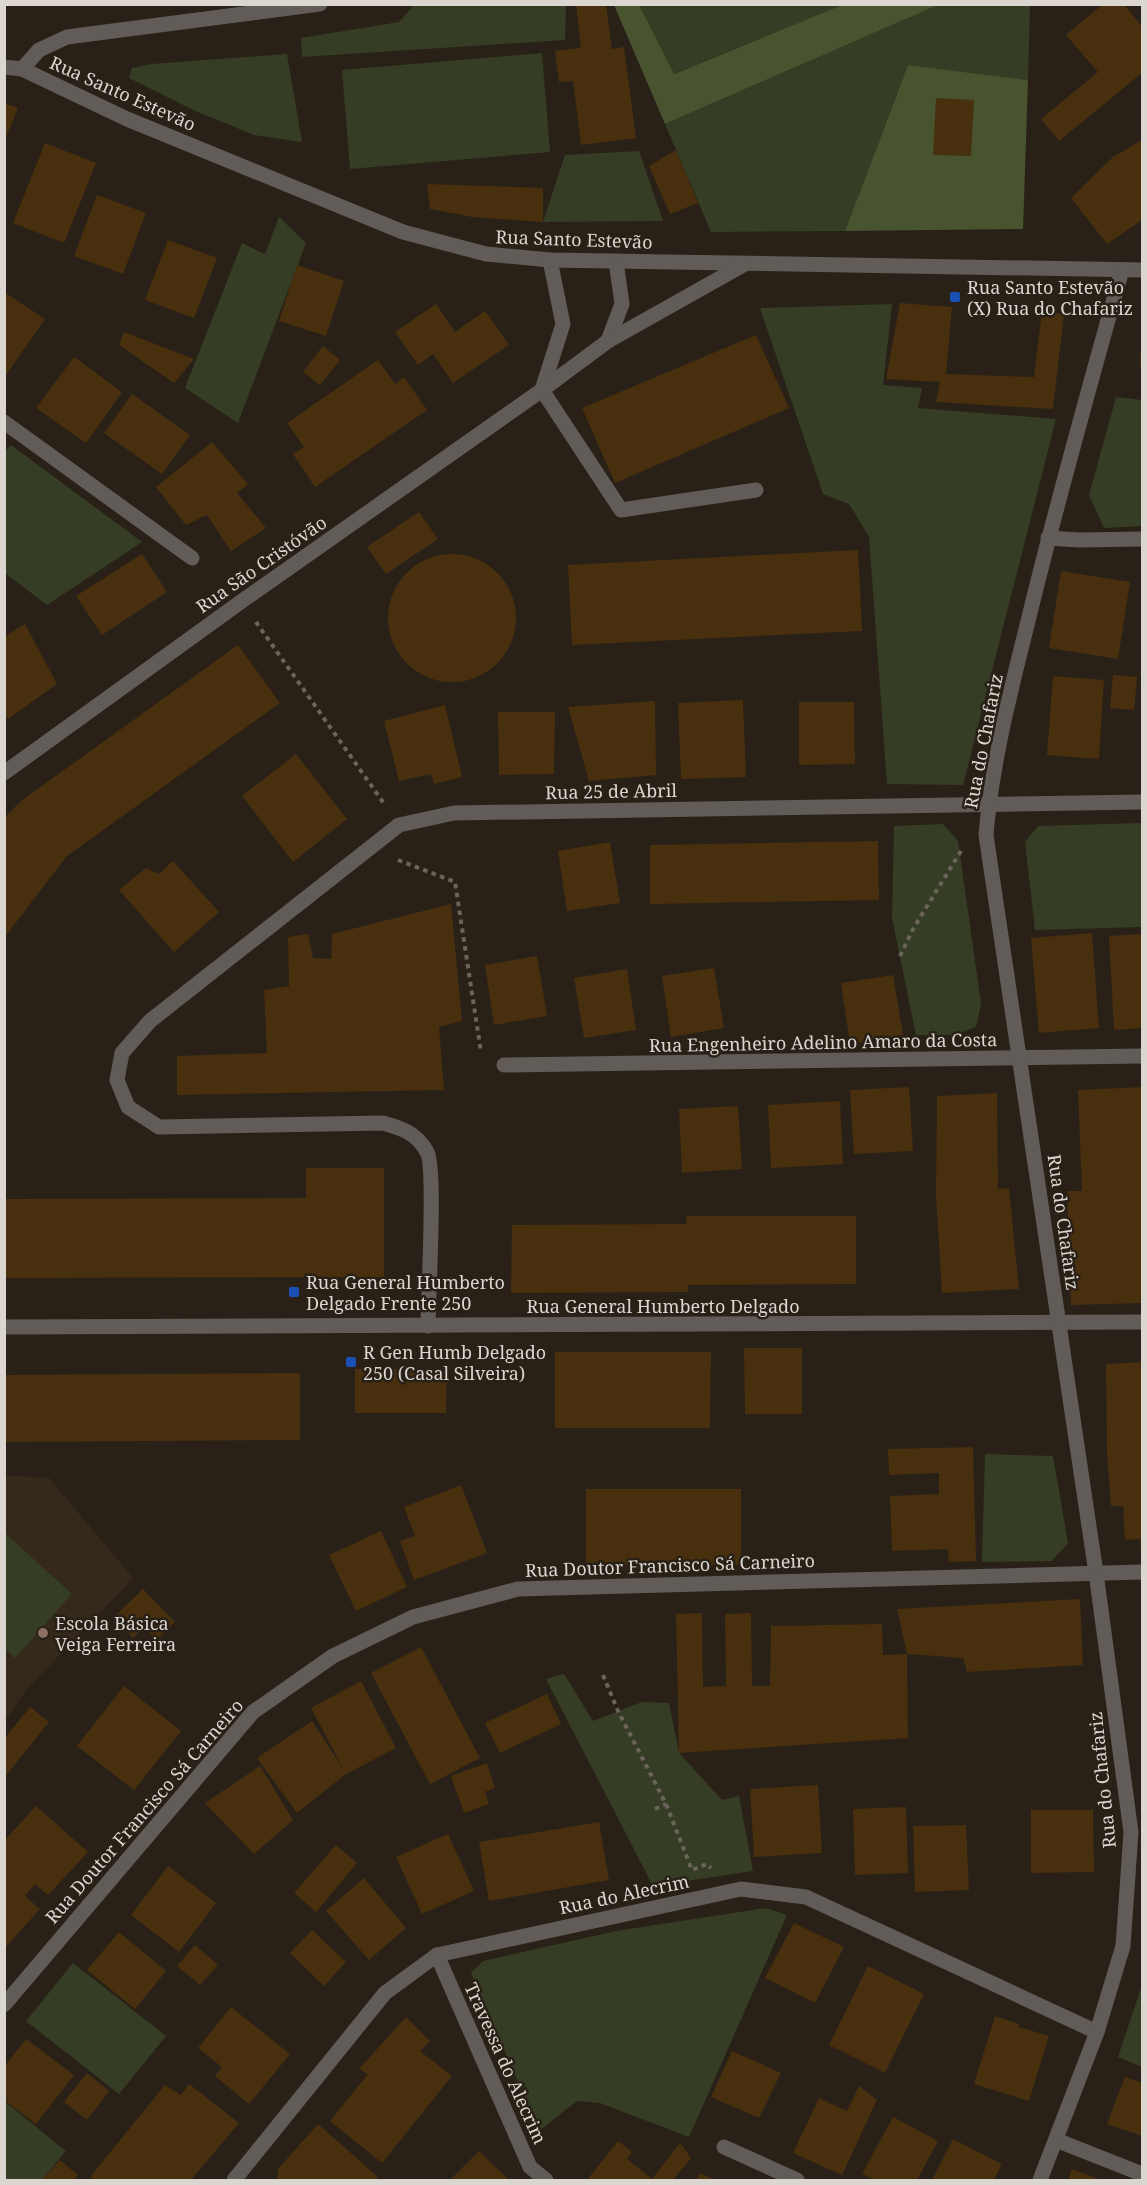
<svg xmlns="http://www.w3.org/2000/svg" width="1147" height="2185" viewBox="0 0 1147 2185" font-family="'Noto Serif',serif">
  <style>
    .built { fill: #35291b }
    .green { fill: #353d24 }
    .forest { fill: #48542f }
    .building { fill: #482f0e }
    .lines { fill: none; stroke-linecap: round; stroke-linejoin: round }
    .path { stroke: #6b645b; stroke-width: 4; stroke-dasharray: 4.5 4.5; stroke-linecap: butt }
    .minor { stroke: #615c57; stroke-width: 15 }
    .transit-dot { fill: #1a4fb4; stroke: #292117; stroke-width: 2 }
    .education-dot { fill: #8d6e63; stroke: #292117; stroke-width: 2 }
    .labels { text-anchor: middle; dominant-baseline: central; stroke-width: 5; stroke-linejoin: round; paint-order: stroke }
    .street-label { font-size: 18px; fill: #dbd6cf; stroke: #292117 }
    .poi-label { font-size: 18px; fill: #dbd6cf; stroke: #292117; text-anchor: start }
  </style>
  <rect width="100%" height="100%" fill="#292117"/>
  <!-- built -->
  <polygon class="built" points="5,1475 49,1478 133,1578 28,1688 5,1720"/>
  <!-- green -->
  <g class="green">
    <polygon points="414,5 566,5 565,40 302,57 301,38 399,22"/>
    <polygon points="639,5 842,5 673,74"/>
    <polygon points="938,5 1030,5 1028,80 908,65 845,231 711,232 665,124"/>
    <polygon points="542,53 550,152 350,169 342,70"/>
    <polygon points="287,54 302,142 254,135 193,110 129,78 132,68 152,64"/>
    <polygon points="639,151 663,221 543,222 565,155"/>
    <polygon points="279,217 306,243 238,423 185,388 242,243 265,254"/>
    <polygon points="892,304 883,385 922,388 918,408 1056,419 963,785 887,784 869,537 849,504 823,494 760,308"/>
    <polygon points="1116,397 1142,400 1142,526 1104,528 1089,495"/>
    <polygon points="11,445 142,542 47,605 5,573 5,451"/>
    <polygon points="1142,823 1142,927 1035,930 1025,842 1038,826"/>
    <polygon points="943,824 958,841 981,1003 976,1027 954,1035 916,1035 892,918 894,826"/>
    <polygon points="985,1454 1053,1456 1068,1543 1052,1561 982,1562"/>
    <polygon points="5,1533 72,1594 15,1658 5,1649"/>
    <polygon points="564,1674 593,1721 642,1702 669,1703 679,1753 722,1800 739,1796 753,1871 653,1886 546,1679"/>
    <polygon points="766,1908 787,1915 689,2137 600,2103 577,2101 539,2131 471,1973 483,1961 616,1931"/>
    <polygon points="73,1963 166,2036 119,2094 26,2021"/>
    <polygon points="1141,1988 1142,1988 1142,2067 1118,2057"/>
    <polygon points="4,2101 66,2151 42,2180 5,2180"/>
  </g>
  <!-- forest -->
  <g class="forest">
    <polygon points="614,5 639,5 674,74 842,5 938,5 665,124"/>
    <polygon points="908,65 1028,80 1023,229 845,231"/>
  </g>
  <!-- building -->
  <g class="building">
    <polygon points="576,4 606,4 612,49 624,47 636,138 581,145 573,81 559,82 555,51 581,48"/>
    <polygon points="1103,4 1124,4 1142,27 1142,73 1059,141 1041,119 1098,72 1066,35"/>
    <polygon points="936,98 974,100 971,156 933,155"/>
    <polygon points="4,103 18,108 5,140 4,140"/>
    <polygon points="1142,140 1142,220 1107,244 1071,198 1113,157"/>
    <polygon points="45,143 96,163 64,243 13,223"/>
    <polygon points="676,150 698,203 670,214 649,166"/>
    <polygon points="427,184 543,188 543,222 472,217 430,209"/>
    <polygon points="97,195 146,213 123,274 74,256"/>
    <polygon points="168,240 217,258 194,318 145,300"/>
    <polygon points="297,265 344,281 326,336 279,321"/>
    <polygon points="4,292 45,319 4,378"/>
    <polygon points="900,303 952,307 946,374 1034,377 1042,311 1064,314 1053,409 936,402 940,382 886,379"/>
    <polygon points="436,304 455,332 485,311 509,345 453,383 433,354 418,365 395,332"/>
    <polygon points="124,332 194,359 174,383 119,345"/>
    <polygon points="756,335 789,408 615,483 582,408"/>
    <polygon points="323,346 340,360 320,385 303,372"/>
    <polygon points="1142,352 1142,367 1140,367 1140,353"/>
    <polygon points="74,357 122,392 86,443 36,408"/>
    <polygon points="378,360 395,384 404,377 427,410 315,487 293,454 304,447 287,423"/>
    <polygon points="132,394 190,435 162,474 104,433"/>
    <polygon points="212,442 248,484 237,493 266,528 231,551 207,515 186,525 156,487"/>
    <polygon points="419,512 438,539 386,574 367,547"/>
    <polygon points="858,550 862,631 572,645 568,565"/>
    <circle cx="452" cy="618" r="64"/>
    <polygon points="142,554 167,592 102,635 76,596"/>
    <polygon points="1061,571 1130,582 1118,659 1049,648"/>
    <polygon points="25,624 57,684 8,719 4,715 4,637"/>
    <polygon points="238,645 280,703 67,856 4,938 4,818 22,800"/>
    <polygon points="1113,675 1137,677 1134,710 1110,708"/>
    <polygon points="1053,676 1104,680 1099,759 1047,755"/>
    <polygon points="743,700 746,777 681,779 678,703"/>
    <polygon points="655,701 656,775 589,781 568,707"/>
    <polygon points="799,702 854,702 855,764 799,765"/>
    <polygon points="445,705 462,777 434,784 431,774 399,781 384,721"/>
    <polygon points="498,712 555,712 554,774 499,775"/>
    <polygon points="296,754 347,819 293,862 242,796"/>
    <polygon points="878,841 879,900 650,904 650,845"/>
    <polygon points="610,842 620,903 567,911 558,851"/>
    <polygon points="173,861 219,912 174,952 119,890 146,868 159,874"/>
    <polygon points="451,904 462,1021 439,1027 444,1090 177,1095 177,1056 267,1053 264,990 289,986 288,937 308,934 313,958 331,959 332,934"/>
    <polygon points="1092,933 1099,1028 1039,1033 1031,938"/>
    <polygon points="1142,934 1142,1028 1114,1030 1109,936"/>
    <polygon points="537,956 547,1016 494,1025 485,965"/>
    <polygon points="714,968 724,1028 671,1037 662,976"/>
    <polygon points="627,969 636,1030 584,1038 574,978"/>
    <polygon points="893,975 903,1035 850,1044 841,983"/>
    <polygon points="909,1087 913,1151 854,1154 850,1090"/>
    <polygon points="1142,1087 1142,1303 1071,1305 1067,1191 1082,1191 1078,1090"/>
    <polygon points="997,1093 998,1189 1009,1188 1019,1289 942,1293 936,1194 937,1096"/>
    <polygon points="840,1101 843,1164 771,1168 768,1105"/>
    <polygon points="738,1106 742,1169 682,1173 679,1109"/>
    <polygon points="306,1168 384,1168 384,1277 4,1278 4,1199 306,1198"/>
    <polygon points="686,1216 856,1216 856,1284 688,1285 688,1292 511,1293 512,1225 687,1224"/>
    <polygon points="744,1348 802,1348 802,1414 745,1414"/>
    <polygon points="555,1352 711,1352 710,1428 555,1428"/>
    <polygon points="1142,1362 1142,1555 1141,1555 1140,1539 1125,1540 1123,1506 1111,1506 1107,1454 1106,1364"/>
    <polygon points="355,1369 447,1369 446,1413 355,1413"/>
    <polygon points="300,1373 300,1440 4,1442 4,1375"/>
    <polygon points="973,1447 976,1561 949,1562 948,1549 892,1551 890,1496 939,1494 939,1473 889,1475 888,1449"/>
    <polygon points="461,1485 487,1553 414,1580 400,1541 415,1536 404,1507"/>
    <rect x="586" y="1489" width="155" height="76"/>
    <polygon points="381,1531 407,1587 356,1611 329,1555"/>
    <polygon points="143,1589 175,1622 156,1640 144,1627 133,1638 114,1617"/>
    <polygon points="1080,1599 1083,1665 967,1672 963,1658 907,1654 897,1609"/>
    <polygon points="702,1613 703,1687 726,1686 725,1614 751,1613 752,1686 770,1686 771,1626 882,1624 883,1655 907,1654 908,1738 679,1753 676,1614"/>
    <polygon points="421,1647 480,1758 430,1784 371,1673"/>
    <polygon points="361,1681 396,1748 346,1774 297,1813 257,1758 312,1721 344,1770 311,1708"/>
    <polygon points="124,1686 181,1731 134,1790 77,1746"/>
    <polygon points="547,1694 561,1724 500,1753 485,1723"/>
    <polygon points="30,1707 49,1722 4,1778 4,1739"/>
    <polygon points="487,1763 495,1788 485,1792 489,1804 464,1813 451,1776"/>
    <polygon points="260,1766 293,1820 254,1854 205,1803"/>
    <polygon points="818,1785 822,1853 754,1857 750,1789"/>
    <polygon points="36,1806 88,1852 48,1895 35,1884 25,1896 40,1909 4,1949 4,1841"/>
    <polygon points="906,1807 908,1873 855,1875 853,1809"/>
    <polygon points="1031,1810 1093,1810 1094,1872 1031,1873"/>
    <polygon points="599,1822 609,1880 489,1901 479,1842"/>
    <polygon points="966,1825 969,1890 915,1892 913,1826"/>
    <polygon points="448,1834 474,1891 422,1914 396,1857"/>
    <polygon points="336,1845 357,1863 316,1912 294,1893"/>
    <polygon points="168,1866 216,1903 179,1952 131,1915"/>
    <polygon points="364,1878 406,1928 369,1960 326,1911"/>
    <polygon points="794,1923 844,1947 815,2003 765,1978"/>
    <polygon points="312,1930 346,1962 324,1986 290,1953"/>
    <polygon points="119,1932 166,1971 135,2009 87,1970"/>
    <polygon points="195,1945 218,1965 200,1985 177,1966"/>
    <polygon points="868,1966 924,1994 885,2073 829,2045"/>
    <polygon points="231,2007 290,2054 249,2104 215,2076 222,2067 198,2048"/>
    <polygon points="995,2016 1019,2024 1019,2027 1049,2036 1029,2101 974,2084"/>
    <polygon points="406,2017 430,2041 420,2051 452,2076 382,2163 330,2121 368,2074 359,2069"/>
    <polygon points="26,2039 74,2075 36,2124 4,2100 4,2067"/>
    <polygon points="732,2051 781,2073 759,2118 711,2097"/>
    <polygon points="87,2073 109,2091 87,2120 64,2102"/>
    <polygon points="1125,2077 1142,2083 1142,2136 1107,2124"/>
    <polygon points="189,2084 239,2123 191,2180 95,2180 90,2177 165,2085 181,2095"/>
    <polygon points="859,2086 877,2100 842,2175 793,2153 819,2098 847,2111"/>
    <polygon points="893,2117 938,2141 917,2180 875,2180 862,2174"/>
    <polygon points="318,2124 378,2177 375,2180 277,2180 278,2169"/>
    <polygon points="953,2139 1002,2164 994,2180 932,2180"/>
    <polygon points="618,2141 632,2152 627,2159 652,2179 680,2143 691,2158 673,2180 587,2180"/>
    <polygon points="479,2151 509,2180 450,2180"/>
    <polygon points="60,2160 78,2175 74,2180 42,2180"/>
    <polygon points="1072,2169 1101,2180 1068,2180"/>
    <polygon points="700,2173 715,2180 696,2180"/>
  </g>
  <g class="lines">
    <!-- path -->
    <g class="path">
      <polyline points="256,622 385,805"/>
      <polyline points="398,860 455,882 481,1052"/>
      <polyline points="900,956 913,929 961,851"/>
      <polyline points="603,1675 618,1711 666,1804 692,1870 707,1864 711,1868"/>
      <polyline points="655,1809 666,1804"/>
    </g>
    <!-- minor -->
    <g class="minor">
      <polyline points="4,67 22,69 127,119 403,232 486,254 550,260 1142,270"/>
      <polyline points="22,69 39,50 67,37 320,4"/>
      <polyline points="608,341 622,304 616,261"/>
      <polyline points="542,390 621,510 756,490"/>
      <polyline points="542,390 563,324 550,260"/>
      <polyline points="4,422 192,558"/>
      <polyline points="1048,538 1079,540 1142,539"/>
      <polyline points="4,773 242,601 542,390 608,341 745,264"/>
      <polyline points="504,1065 1142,1056"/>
      <path d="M428,1326C428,1299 436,1167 427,1152C417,1133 401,1128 383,1123L159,1127L128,1107L117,1080L122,1053L150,1021L399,825L454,813L1142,802"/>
      <polyline points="4,1327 1142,1322"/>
      <polyline points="437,1955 530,2167 546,2180"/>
      <polyline points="4,2005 253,1712 333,1656 413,1617 518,1589 1142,1572"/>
      <polyline points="1056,2140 1142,2174"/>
      <polyline points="724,2147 797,2180"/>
      <polyline points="234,2180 385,1993 437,1955 741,1889 806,1897 1097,2032"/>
      <path d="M1040,2180L1097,2032L1123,1946L1131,1832L1096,1573L986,835C992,760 1012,686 1030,613C1058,498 1090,384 1122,270"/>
    </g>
  </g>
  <!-- markers -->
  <g class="transit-dot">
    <rect x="949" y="291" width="12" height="12" rx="3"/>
    <rect x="288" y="1286" width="12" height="12" rx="3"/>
    <rect x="345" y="1356" width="12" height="12" rx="3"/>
  </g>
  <circle class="education-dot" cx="43" cy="1633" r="6"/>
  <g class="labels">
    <!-- street labels -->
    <g class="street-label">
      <text transform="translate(123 93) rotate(24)">Rua Santo Estevão</text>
      <text transform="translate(574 239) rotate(2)">Rua Santo Estevão</text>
      <text transform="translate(261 564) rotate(-35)">Rua São Cristóvão</text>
      <text transform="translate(983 741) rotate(-79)">Rua do Chafariz</text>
      <text transform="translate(611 791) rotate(-1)">Rua 25 de Abril</text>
      <text transform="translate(823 1042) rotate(-1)">Rua Engenheiro Adelino Amaro da Costa</text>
      <text transform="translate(1064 1222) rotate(82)">Rua do Chafariz</text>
      <text x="663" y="1306">Rua General Humberto Delgado</text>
      <text transform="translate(670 1565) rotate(-2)">Rua Doutor Francisco Sá Carneiro</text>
      <text transform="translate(1102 1780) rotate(-96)">Rua do Chafariz</text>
      <text transform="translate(144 1811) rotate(-49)">Rua Doutor Francisco Sá Carneiro</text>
      <text transform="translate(624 1894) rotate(-12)">Rua do Alecrim</text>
      <text transform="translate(506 2063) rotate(66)">Travessa do Alecrim</text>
    </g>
    <!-- poi labels -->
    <g class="poi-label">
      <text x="967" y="287">Rua Santo Estevão<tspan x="967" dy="21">(X) Rua do Chafariz</tspan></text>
      <text x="306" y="1282">Rua General Humberto<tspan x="306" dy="21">Delgado Frente 250</tspan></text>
      <text x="363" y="1352">R Gen Humb Delgado<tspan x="363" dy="21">250 (Casal Silveira)</tspan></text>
      <text x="55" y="1623">Escola Básica<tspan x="55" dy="21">Veiga Ferreira</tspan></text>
    </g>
  </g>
  <!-- border -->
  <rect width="1147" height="2185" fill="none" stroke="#dbd6cf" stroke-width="12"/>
</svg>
